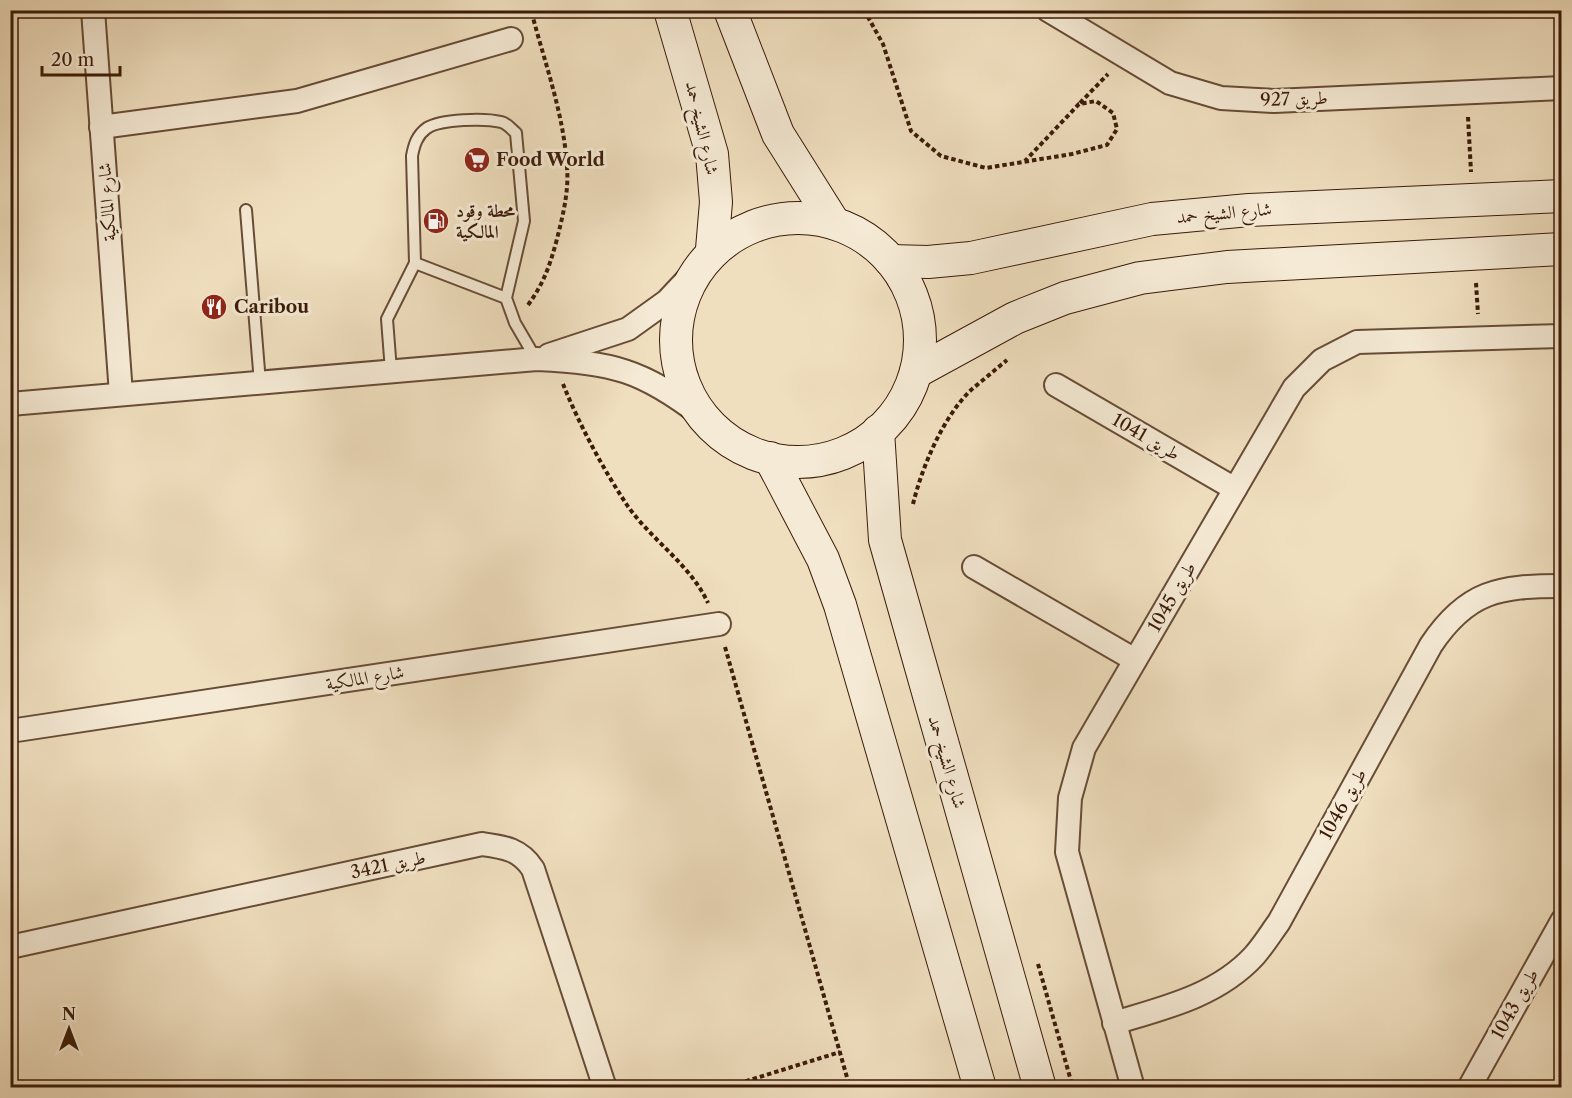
<svg xmlns="http://www.w3.org/2000/svg" width="1572" height="1098" viewBox="0 0 1572 1098" font-family="'Libre Caslon Text',Amiri,serif">
  <style>
    .lines { fill: none; stroke-linecap: round; stroke-linejoin: round }
    .lane-casing { stroke: #684c36; stroke-width: 14 }
    .street-casing { stroke: #684c36; stroke-width: 26 }
    .secondary-casing { stroke: #3b1b08; stroke-width: 34 }
    .path { stroke: #3b1b08; stroke-width: 4; stroke-dasharray: 4.5 3; stroke-linecap: butt }
    .lane { stroke: #f5ead5; stroke-width: 10 }
    .street { stroke: #f5ead5; stroke-width: 22 }
    .secondary { stroke: #f5ead5; stroke-width: 32 }
    .labels { text-anchor: middle; dominant-baseline: central; stroke-width: 6; stroke-linejoin: round; paint-order: stroke }
    .street-label { font-size: 18px; fill: #3b1b08; stroke: #f5ead5 }
    .poi-label { font-size: 18px; font-weight: bold; fill: #3b1b08; stroke: #f5ead5; text-anchor: start }
  </style>
  <rect width="100%" height="100%" fill="#f0dfbf"/>
  <filter id="stains"><feTurbulence type="fractalNoise" baseFrequency=".00333" numOctaves="4"/><feColorMatrix values="0 0 0 0 .2 0 0 0 0 .09 0 0 0 0 .02 0 0 0 .5 -.17"/></filter>
  <radialGradient id="worn" r=".72"><stop offset=".6" stop-color="#630" stop-opacity="0"/><stop offset="1" stop-color="#630" stop-opacity=".3"/></radialGradient>
  <g class="lines">
    <!-- lane casing -->
    <g class="lane-casing">
      <g id="lane">
        <polyline points="246,210 260,383"/>
        <polyline points="415,263 506,298"/>
        <path d="M391,371L387,319L415,263L412,156C414,145 417,135 427,128C441,119 485,118 501,122C507,123 511,129 516,133L524,221L506,298L515,323L536,359"/>
      </g>
    </g>
    <!-- street casing -->
    <g class="street-casing">
      <g id="street">
        <polyline points="93,10 121,394"/>
        <polyline points="1048,10 1170,83 1221,98 1274,101 1562,88"/>
        <polyline points="101,127 297,101 511,39"/>
        <polyline points="549,355 628,329 667,301 697,269"/>
        <polyline points="1056,385 1235,489"/>
        <path d="M10,404L537,359C613,363 641,369 702,416"/>
        <polyline points="974,567 1135,660"/>
        <polyline points="10,731 719,624"/>
        <path d="M10,947L482,844C504,847 520,849 533,869L605,1088"/>
        <path d="M1114,1023C1164,1008 1217,996 1254,956C1263,946 1271,933 1279,922L1431,645C1467,591 1499,586 1562,586"/>
        <polyline points="1133,1088 1067,852 1070,798 1084,748 1294,388 1322,360 1357,342 1562,336"/>
        <polyline points="1469,1088 1562,921"/>
      </g>
    </g>
    <!-- secondary casing -->
    <g class="secondary-casing">
      <g id="secondary">
        <polyline points="670,10 712,154 716,202 712,249"/>
        <polyline points="730,10 778,134 834,223"/>
        <circle cx="798" cy="340" r="122"/>
        <polyline points="891,261 928,262 971,258 1152,219 1249,210 1562,196"/>
        <polyline points="916,372 1015,318 1065,298 1140,278 1227,267 1562,249"/>
        <polyline points="878,431 885,540 1040,1088"/>
        <polyline points="770,458 823,559 840,605 980,1088"/>
      </g>
    </g>
    <!-- path -->
    <g class="path">
      <polyline points="864,10 883,44 911,131 941,156 986,168 1072,154 1107,145 1117,129 1113,113 1096,101 1079,104 1025,161"/>
      <polyline points="1080,103 1108,74"/>
      <polyline points="1468,117 1471,172"/>
      <polyline points="1476,283 1478,314"/>
      <path d="M528,305C544,283 550,265 557,239C563,215 569,191 567,167C564,114 544,61 531,10"/>
      <path d="M563,384C579,424 603,469 627,505C651,540 690,564 708,603"/>
      <path d="M913,504C922,467 943,417 971,390C983,380 995,370 1007,360"/>
      <polyline points="725,647 850,1088"/>
      <polyline points="1038,964 1073,1088"/>
      <polyline points="724,1088 840,1052"/>
    </g>
    <!-- lane -->
    <use href="#lane" class="lane"/>
    <!-- street -->
    <use href="#street" class="street"/>
    <!-- secondary -->
    <use href="#secondary" class="secondary"/>
  </g>
  <!-- icons -->
  <defs>
    <g id="supermarket-disc" transform="scale(1.35)"><circle r="9.5" fill="#8f2418" stroke="#f5ead5"/><path d="M-6-5.5h2.5l.6 2H6L4.5 2H-2.5L-4.4-4H-6ZM-1.5 3.2a1.3 1.3 0 1 0 .1 0ZM3 3.2a1.3 1.3 0 1 0 .1 0Z" fill="#fff"/></g>
    <g id="fuel-disc" transform="scale(1.35)"><circle r="9.5" fill="#8f2418" stroke="#f5ead5"/><path d="M-5.5-6h7V0h2V4h1.3V-2.5L3-4.5l.8-.8L6-3V5H2.5V1h-1V6h-7ZM-4.2-4.7v3.2H.2V-4.7Z" fill="#fff"/></g>
    <g id="restaurant-disc" transform="scale(1.35)"><circle r="9.5" fill="#8f2418" stroke="#f5ead5"/><path d="M-5-6h1v4h1v-4h1v4h1v-4h1v5L-1.5 .5V6h-2V.5L-5-1ZM5-6V6H3V1.5H1.5Q1.5-4 5-6Z" fill="#fff"/></g>
  </defs>
  <g fill-rule="evenodd">
    <use href="#supermarket-disc" x="477" y="160"/>
    <use href="#fuel-disc" x="436" y="221"/>
    <use href="#restaurant-disc" x="214" y="307"/>
  </g>
  <g class="labels">
    <!-- street labels -->
    <g class="street-label">
      <text transform="translate(1294 99) rotate(-2)">طريق 927</text>
      <text transform="translate(702 128) rotate(77)">شارع الشيخ حمد</text>
      <text transform="translate(107 202) rotate(-94)">شارع المالكية</text>
      <text transform="translate(1224 213) rotate(-5)">شارع الشيخ حمد</text>
      <text transform="translate(1146 437) rotate(30)">طريق 1041</text>
      <text transform="translate(1172 597) rotate(-60)">طريق 1045</text>
      <text transform="translate(365 678) rotate(-9)">شارع المالكية</text>
      <text transform="translate(947 762) rotate(74)">شارع الشيخ حمد</text>
      <text transform="translate(1343 804) rotate(-61)">طريق 1046</text>
      <text transform="translate(388 865) rotate(-12)">طريق 3421</text>
      <text transform="translate(1515 1004) rotate(-61)">طريق 1043</text>
    </g>
    <!-- poi labels -->
    <g class="poi-label">
      <text x="496" y="160">Food World</text>
      <text x="456" y="211">محطة وقود<tspan x="456" dy="21">المالكية</tspan></text>
      <text x="234" y="307">Caribou</text>
    </g>
  </g>
  <!-- margin -->
  <rect width="1572" height="1098" fill="none" stroke="#f0dfbf" stroke-width="36"/>
  <rect x="12" y="12" width="1548" height="1074" fill="none" stroke="#3b1b08" stroke-width="3"/>
  <rect x="18" y="18" width="1536" height="1062" fill="none" stroke="#3b1b08" stroke-width="1.5"/>
  <!-- north arrow -->
  <g transform="translate(69 1029)" stroke="#f5ead5" stroke-width="4.5" paint-order="stroke">
  <path d="M0-4.5L10 22L0 15L-10 22Z" fill="#3b1b08"/>
  <text y="-9" font-size="16" font-weight="bold" text-anchor="middle" fill="#3b1b08">N</text>
  </g>
  <!-- scale -->
  <path d="M42 66v9h78v-9" fill="none" stroke="#3b1b08" stroke-width="3"/>
  <text x="51" y="66" font-size="18" fill="#3b1b08" stroke="#f5ead5" stroke-width="4.5" paint-order="stroke">20 m</text>
  <rect width="100%" height="100%" filter="url(#stains)"/>
  <rect width="100%" height="100%" fill="url(#worn)"/>
</svg>
